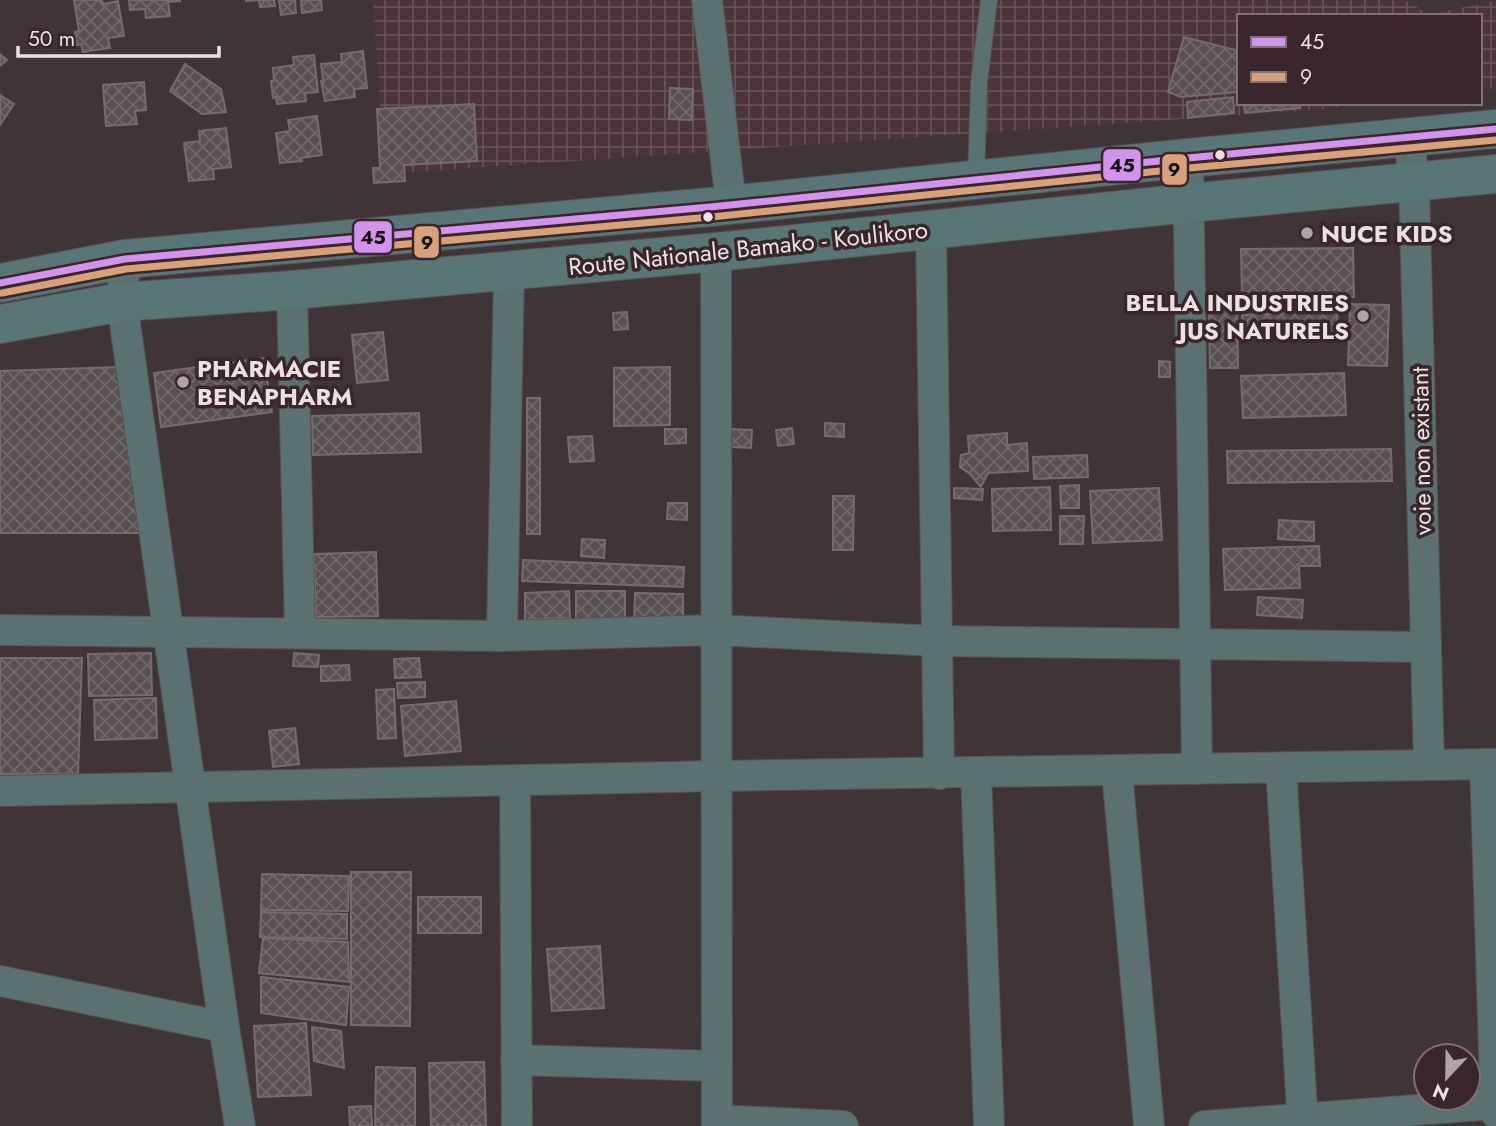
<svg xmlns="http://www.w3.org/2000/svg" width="1496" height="1126" viewBox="0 0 1496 1126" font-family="Jost,sans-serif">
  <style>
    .industrial { fill: url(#industrial-grid) }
    .building { fill: url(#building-cross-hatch); stroke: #766c6f; stroke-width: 2 }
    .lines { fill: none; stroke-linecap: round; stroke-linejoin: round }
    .service-casing { stroke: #5a5053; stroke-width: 18 }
    .minor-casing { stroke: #5a5053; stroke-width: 32 }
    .primary-casing { stroke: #5a5053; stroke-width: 40 }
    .service { stroke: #5b7171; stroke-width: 16 }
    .minor { stroke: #5b7171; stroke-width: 30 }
    .primary { stroke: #587676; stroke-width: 38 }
    .bus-1-casing { stroke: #39262c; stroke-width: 12 }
    .bus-2-casing { stroke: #39262c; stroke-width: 12 }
    .bus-1 { stroke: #d193ec; stroke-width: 7 }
    .bus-2 { stroke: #d9a179; stroke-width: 7 }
    .bus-dot { fill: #ede0e3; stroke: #39262c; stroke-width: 2.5 }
    .poi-dot { fill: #b0a4a7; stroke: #39262c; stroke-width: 2.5 }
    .labels { text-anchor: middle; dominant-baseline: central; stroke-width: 7; stroke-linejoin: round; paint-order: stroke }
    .poi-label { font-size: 24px; font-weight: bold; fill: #ede0e3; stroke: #39262c; text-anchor: start }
    .street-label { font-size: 24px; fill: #ede0e3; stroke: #39262c }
    .line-badge { stroke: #39262c; stroke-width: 2.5 }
    .pale-badge-label { font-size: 19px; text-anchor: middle; font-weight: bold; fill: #111 }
  </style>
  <defs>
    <pattern id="industrial-grid" width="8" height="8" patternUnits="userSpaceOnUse" patternTransform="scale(1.75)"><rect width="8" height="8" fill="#4c343b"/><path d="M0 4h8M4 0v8" fill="none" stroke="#665157"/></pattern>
    <pattern id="building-cross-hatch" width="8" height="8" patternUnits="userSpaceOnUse" patternTransform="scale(1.75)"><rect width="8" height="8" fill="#585052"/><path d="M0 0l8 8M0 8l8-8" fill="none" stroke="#70696b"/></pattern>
  </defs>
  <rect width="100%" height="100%" fill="#3f3437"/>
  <!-- industrial -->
  <polygon class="industrial" points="373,0 1404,0 1429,14 1496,1 1496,88 1480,90 1480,16 1239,16 1239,103 1372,103 1313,110 385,174"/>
  <!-- building -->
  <g class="building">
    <polygon points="74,0 102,0 103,4 118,1 124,36 108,38 110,48 83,52 81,44 77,45 75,32 79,31"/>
    <polygon points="129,0 180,0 180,1 168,2 170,16 146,18 145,9 130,10"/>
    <polygon points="246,0 274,0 275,6 260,7 259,0 246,1"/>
    <polygon points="279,0 295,0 296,13 281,15"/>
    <polygon points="301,0 321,0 322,10 302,13"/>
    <polygon points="1184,37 1239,51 1239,87 1237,92 1181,97 1168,92"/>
    <polygon points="363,51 367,88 354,89 355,97 325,101 321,81 323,80 321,64 342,62 341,54"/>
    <polygon points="0,54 7,60 0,66"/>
    <polygon points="314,55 318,92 305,93 306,101 277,104 276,97 273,98 271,81 274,81 273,68 294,65 293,57"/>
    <polygon points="185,64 221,89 226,112 202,114 170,91"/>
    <polygon points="144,82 146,110 135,111 137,124 106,126 103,85"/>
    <polygon points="670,88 693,89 692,120 669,119"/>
    <polygon points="0,95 14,104 0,125"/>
    <polygon points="1233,97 1234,113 1188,118 1187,102"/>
    <polygon points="1244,103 1300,103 1300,108 1245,113"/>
    <polygon points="474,104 477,161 404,165 405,181 374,183 373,168 380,168 377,109"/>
    <polygon points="317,116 322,155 301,158 302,161 280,163 276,133 290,131 288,120"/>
    <polygon points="226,128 231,167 213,169 214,179 189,181 184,143 200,141 199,131"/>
    <polygon points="1353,248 1354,297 1310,297 1310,301 1284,305 1283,297 1242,298 1241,249"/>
    <polygon points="1209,304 1237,304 1238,368 1210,368"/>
    <polygon points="1350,304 1389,305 1387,366 1348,365"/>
    <polygon points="1337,311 1338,333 1243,337 1242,315"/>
    <polygon points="627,312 628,329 614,330 613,313"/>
    <polygon points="383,332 388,380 357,383 352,335"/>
    <polygon points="264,358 272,412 161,427 154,373"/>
    <polygon points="1159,361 1170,362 1170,377 1159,377"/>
    <polygon points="120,367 147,533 0,533 0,371"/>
    <polygon points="670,367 670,425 614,426 614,368"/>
    <polygon points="1344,373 1346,415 1243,418 1241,376"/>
    <rect x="527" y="398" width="13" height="136"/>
    <polygon points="419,413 421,452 313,455 312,416"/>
    <polygon points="825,423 844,424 844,437 825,436"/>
    <polygon points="792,428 794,444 778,446 776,430"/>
    <polygon points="665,429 686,429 686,443 665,444"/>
    <polygon points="731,429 752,430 751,448 731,447"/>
    <polygon points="1007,433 1007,445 1027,443 1028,471 988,473 981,487 970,474 960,467 961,455 969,453 968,436"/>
    <polygon points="592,436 594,461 570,462 568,437"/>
    <polygon points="1391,449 1392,481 1228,483 1227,451"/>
    <polygon points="1087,455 1088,477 1034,479 1033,457"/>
    <polygon points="1079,485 1079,508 1061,508 1060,486"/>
    <polygon points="1050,487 1051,530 993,531 992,489"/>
    <polygon points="954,488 983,489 982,500 954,498"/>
    <polygon points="1159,488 1162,540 1093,543 1090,491"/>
    <polygon points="833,496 854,496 853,550 833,550"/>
    <polygon points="668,503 687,503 687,520 667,519"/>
    <polygon points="1060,516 1084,516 1083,544 1060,544"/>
    <polygon points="1279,520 1314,522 1314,541 1278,539"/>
    <polygon points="582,539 605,540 604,558 581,556"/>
    <polygon points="1319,546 1320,566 1299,566 1300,588 1225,590 1223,549"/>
    <polygon points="376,552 378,616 316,617 314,554"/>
    <polygon points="523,560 684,567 683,587 522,581"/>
    <polygon points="569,591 570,618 525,620 525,593"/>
    <rect x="576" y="591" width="49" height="30"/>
    <polygon points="635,593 683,594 683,624 634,623"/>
    <polygon points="1258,597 1303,600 1302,618 1257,615"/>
    <polygon points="151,653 152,695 89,696 88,654"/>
    <polygon points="294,653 319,655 318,667 293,666"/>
    <polygon points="0,658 82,658 78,774 0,774"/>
    <polygon points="419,658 421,677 395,678 394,659"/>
    <polygon points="349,665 350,680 321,681 321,666"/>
    <polygon points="425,682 425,697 398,698 397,683"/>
    <polygon points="394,689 396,738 378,739 376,690"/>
    <polygon points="156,698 157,738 95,740 94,700"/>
    <polygon points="456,701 461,751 405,756 401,706"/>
    <polygon points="295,728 299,764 273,767 269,731"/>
    <polygon points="351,872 411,872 410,1026 351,1025"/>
    <polygon points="262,874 349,876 348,911 261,910"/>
    <rect x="418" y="897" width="63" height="36"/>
    <polygon points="261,912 347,914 347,939 260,937"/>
    <polygon points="263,938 348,942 349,982 259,973"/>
    <polygon points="600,946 604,1008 552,1011 547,949"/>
    <polygon points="261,977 349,987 346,1025 261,1013"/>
    <polygon points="306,1023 311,1095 258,1097 254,1026"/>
    <polygon points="312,1027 341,1031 344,1068 314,1061"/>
    <polygon points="484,1062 486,1126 431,1126 429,1063"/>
    <polygon points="376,1067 415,1068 415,1126 375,1126"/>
    <polygon points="371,1106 372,1126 350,1126 349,1107"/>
  </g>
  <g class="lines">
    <!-- service casing -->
    <g class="service-casing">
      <polyline id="service" points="976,179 979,83 989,0"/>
    </g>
    <!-- minor casing -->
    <g class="minor-casing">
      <g id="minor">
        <polyline points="707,0 731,204"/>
        <polyline points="1409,137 1414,182 1429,765"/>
        <polyline points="1188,158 1197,769"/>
        <polyline points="931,230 939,774"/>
        <polyline points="716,252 717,1126"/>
        <polyline points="125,259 122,302 224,1027 240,1126"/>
        <polyline points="292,290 300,633"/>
        <polyline points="0,630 502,636 716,630 936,641 1426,647"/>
        <polyline points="502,636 509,271"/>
        <polyline points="1485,764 1496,1113"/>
        <polyline points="1281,768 1303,1126"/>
        <polyline points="1117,771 1149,1126"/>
        <polyline points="976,773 989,1126"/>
        <polyline points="515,781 517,1126"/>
        <polyline points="0,791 717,776 1496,764"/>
        <polyline points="0,981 224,1027"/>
        <polyline points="516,1060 717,1066"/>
        <polyline points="717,1120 843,1126"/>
        <polyline points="1204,1126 1496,1104"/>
      </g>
    </g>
    <!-- primary casing -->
    <g class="primary-casing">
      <g id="primary">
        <polyline points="0,283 125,259 710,207 1188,158 1496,129"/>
        <polyline points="0,324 122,302 292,290 716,252 1189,203 1496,174"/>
      </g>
    </g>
    <!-- service -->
    <use href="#service" class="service"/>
    <!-- minor -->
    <use href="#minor" class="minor"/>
    <!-- primary -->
    <use href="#primary" class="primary"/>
    <!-- bus-1 casing -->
    <g class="bus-1-casing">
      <polyline id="bus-1" points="0,283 125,259 710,207 1188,158 1496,129"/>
    </g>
    <!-- bus-2 casing -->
    <g class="bus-2-casing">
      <polyline id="bus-2" points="2,293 126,269 711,217 1189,168 1496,140"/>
    </g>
    <!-- bus-1 -->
    <use href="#bus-1" class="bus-1"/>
    <!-- bus-2 -->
    <use href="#bus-2" class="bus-2"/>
  </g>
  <!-- markers -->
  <g class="bus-dot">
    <circle cx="1220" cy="155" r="6"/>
    <circle cx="708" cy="217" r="6"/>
  </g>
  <g class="poi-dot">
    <circle cx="1307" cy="233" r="7"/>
    <circle cx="1363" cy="316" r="7"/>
    <circle cx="183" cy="382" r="7"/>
  </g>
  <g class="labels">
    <!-- poi labels -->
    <g class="poi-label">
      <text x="1321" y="233">NUCE KIDS</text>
      <text x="1349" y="302" text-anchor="end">BELLA INDUSTRIES<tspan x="1349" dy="28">JUS NATURELS</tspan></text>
      <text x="197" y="368">PHARMACIE<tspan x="197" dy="28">BENAPHARM</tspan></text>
    </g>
    <!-- street labels -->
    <g class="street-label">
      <text transform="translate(748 248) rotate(-6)">Route Nationale Bamako - Koulikoro</text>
      <text transform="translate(1421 451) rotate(-91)">voie non existant</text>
    </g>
  </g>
  <g class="line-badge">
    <rect x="1102" y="148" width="40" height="34" rx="7" fill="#d193ec"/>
    <rect x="1161" y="153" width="27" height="33" rx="7" fill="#d9a179"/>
    <rect x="353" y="220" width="40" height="34" rx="7" fill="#d193ec"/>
    <rect x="413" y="225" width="27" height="34" rx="7" fill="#d9a179"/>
  </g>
  <g class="pale-badge-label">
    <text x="1122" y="172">45</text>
    <text x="1174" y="176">9</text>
    <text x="373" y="244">45</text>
    <text x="427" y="249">9</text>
  </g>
  <!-- legend -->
  <rect x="1237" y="14" width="245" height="91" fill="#39262c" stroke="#817075" stroke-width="2"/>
  <rect x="1251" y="37" width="35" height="10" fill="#d193ec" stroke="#817075" stroke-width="2"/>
  <text x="1300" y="49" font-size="21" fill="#ede0e3">45</text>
  <rect x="1251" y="72" width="35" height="10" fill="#d9a179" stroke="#817075" stroke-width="2"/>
  <text x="1300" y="84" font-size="21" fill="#ede0e3">9</text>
  <!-- north arrow -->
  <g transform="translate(1447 1077) rotate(202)"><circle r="33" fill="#39262c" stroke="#817075" stroke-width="2"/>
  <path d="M0-5L12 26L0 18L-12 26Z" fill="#b0a4a7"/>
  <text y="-10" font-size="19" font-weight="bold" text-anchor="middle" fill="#ede0e3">N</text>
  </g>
  <!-- scale -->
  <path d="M18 46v10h201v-10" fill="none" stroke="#ede0e3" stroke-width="3.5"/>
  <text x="28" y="46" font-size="21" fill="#ede0e3" stroke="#39262c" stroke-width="5" paint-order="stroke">50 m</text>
</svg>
